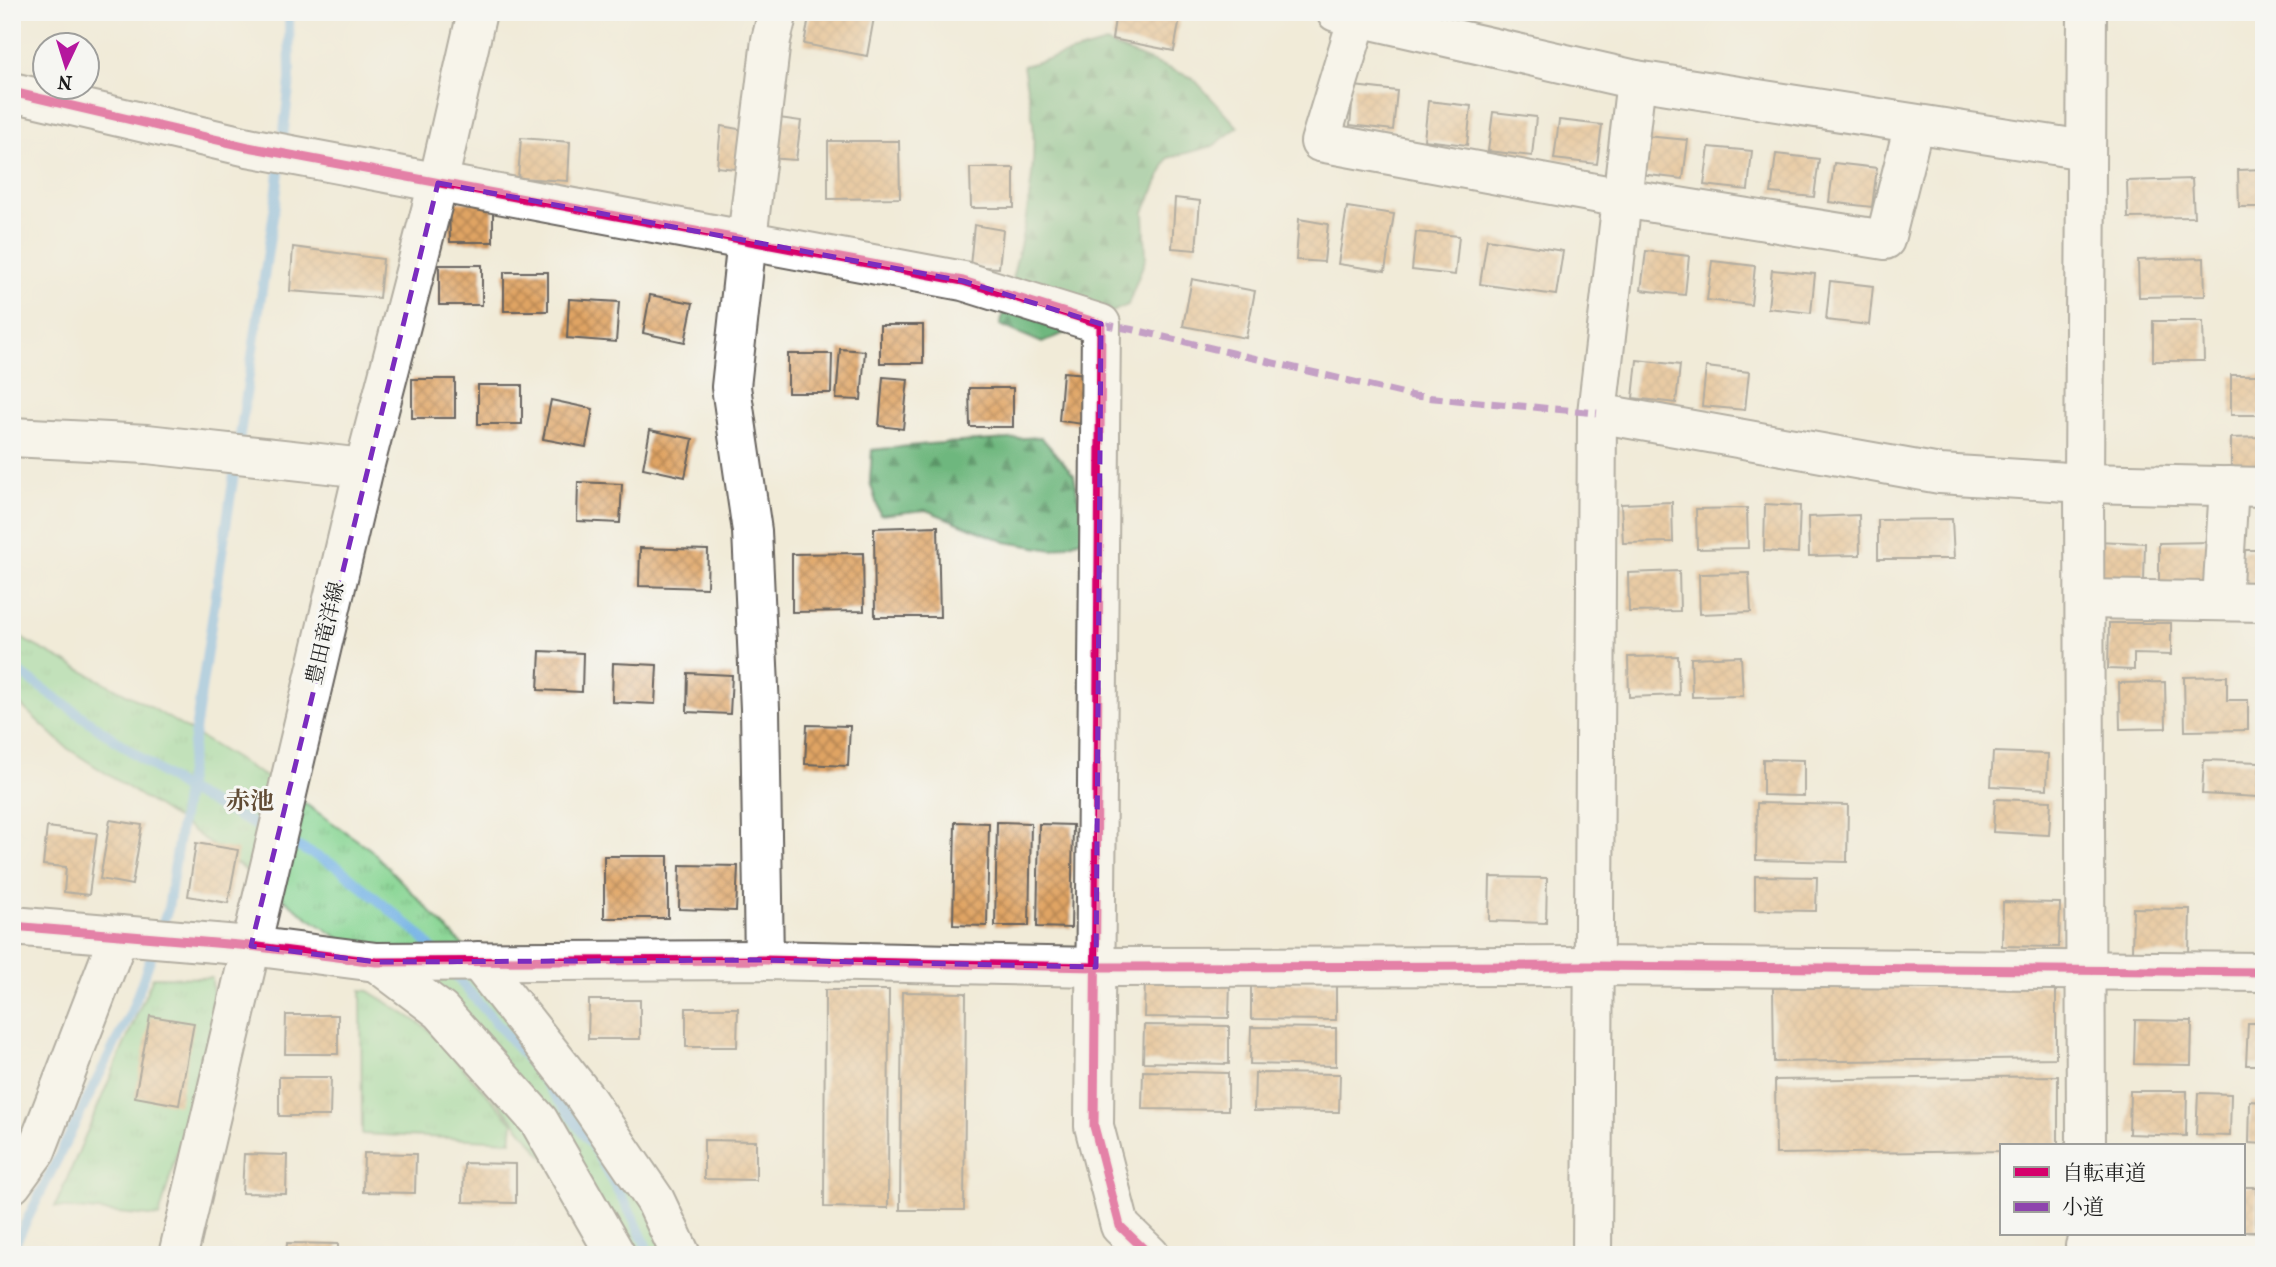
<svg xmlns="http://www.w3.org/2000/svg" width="2276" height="1267" viewBox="0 0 2276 1267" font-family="'IM FELL French Canon','Noto Serif JP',serif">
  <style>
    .grass { fill: url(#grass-tufts); stroke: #527958; stroke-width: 2 }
    .forest { fill: url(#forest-firs); stroke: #456a4d; stroke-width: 2 }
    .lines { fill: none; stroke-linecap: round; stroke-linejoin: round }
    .stream { stroke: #71b1e5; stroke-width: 10 }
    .building { fill: url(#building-cross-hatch) }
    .street-casing { stroke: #67645e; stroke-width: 42 }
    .secondary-casing { stroke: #67645e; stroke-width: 42 }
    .street { stroke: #fff; stroke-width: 38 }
    .secondary { stroke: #fff; stroke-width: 38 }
    .quiet { stroke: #8e44ad; stroke-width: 7; stroke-dasharray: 14 7; stroke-linecap: butt }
    .cycleway-casing { stroke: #f6f6f2; stroke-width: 13 }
    .cycleway { stroke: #d6006c; stroke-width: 9 }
    .marked { fill: none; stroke: #7b2cbf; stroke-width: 5; stroke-dasharray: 14 9; stroke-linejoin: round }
    .labels { text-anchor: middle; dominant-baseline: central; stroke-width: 6; stroke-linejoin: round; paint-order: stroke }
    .street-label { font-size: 21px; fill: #1c1c1c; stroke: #f6f6f2 }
    .quarter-label { font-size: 24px; font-weight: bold; fill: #614c35; stroke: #f6f6f2 }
  </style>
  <defs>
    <pattern id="grass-tufts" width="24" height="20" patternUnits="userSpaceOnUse" patternTransform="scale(1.75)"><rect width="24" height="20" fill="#89d694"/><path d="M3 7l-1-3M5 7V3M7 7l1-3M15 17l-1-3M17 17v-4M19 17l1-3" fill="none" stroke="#76b77f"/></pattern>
    <pattern id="forest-firs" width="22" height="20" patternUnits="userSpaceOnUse" patternTransform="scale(1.75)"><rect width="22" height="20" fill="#6eb77e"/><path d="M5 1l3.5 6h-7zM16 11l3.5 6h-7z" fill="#5a9466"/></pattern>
    <pattern id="building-cross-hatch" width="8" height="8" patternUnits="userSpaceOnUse" patternTransform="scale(1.75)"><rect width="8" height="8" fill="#e0a464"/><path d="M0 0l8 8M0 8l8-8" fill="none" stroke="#b58552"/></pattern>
  </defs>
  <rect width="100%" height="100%" fill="#f6f6f2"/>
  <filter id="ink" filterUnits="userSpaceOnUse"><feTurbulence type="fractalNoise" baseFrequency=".0143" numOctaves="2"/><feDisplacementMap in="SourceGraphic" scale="14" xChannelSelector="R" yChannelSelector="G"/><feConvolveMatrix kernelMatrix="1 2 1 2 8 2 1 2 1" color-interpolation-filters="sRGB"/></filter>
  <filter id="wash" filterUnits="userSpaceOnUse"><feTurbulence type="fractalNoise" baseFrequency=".00686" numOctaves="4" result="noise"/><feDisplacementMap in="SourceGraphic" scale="28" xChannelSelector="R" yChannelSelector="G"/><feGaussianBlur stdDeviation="1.57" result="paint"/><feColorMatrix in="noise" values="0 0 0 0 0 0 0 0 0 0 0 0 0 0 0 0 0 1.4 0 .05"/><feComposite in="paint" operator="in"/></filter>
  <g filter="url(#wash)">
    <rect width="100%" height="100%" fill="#f1ebd8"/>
    <!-- grass -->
    <g class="grass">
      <polygon points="12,627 26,641 149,706 274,782 370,849 478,961 680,1255 609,1255 592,1215 392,974 309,918 181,822 67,748 12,697"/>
      <polygon points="153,977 212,978 214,1018 159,1217 55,1207"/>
      <polygon points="361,990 369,991 427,1028 513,1123 511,1141 362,1134"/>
    </g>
    <!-- forest -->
    <g class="forest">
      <path d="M1106,43L1193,78L1238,127L1213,146L1168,158L1144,212L1146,257L1128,305L1042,343L1000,325C1017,260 1037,192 1033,124C1031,105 1026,85 1023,66Z"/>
      <polygon points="1041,437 1074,475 1086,538 1053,550 1006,542 926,510 880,515 870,482 872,450 929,444"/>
    </g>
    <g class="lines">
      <!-- stream -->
      <g class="stream">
        <polyline points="12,667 186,790 338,867 419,934 434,952"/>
        <polyline points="160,931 168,909 276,198 290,80 289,12"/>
        <polyline points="452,972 525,1056 592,1145 634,1219 650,1255"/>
        <polyline points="12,1250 131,1012 155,946"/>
      </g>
    </g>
    <g id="blocks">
      <!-- building -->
      <g class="building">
        <polygon points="810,12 875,12 867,56 804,44"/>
        <polygon points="1116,12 1181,12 1174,51 1112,39"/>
        <polygon points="2216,12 2264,12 2264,17 2216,18"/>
        <polygon points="1354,86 1397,91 1393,130 1350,125"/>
        <polygon points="1428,101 1471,106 1467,145 1424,140"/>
        <polygon points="1493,112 1536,117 1532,156 1488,151"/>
        <polygon points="772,117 801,121 796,160 768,158"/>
        <polygon points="1559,120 1602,125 1597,164 1554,159"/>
        <polygon points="721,126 750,131 745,170 717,167"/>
        <polygon points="1645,136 1688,140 1683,179 1640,174"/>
        <polygon points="521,138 570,142 568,181 518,178"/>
        <polygon points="828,141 899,141 900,198 828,199"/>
        <polygon points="1709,147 1752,151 1748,190 1704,185"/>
        <polygon points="1776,154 1819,159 1814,197 1771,193"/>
        <polygon points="1834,163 1877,168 1872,207 1829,202"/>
        <polygon points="970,168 1014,168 1014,208 971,208"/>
        <polygon points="2264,169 2264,207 2239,207 2238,170"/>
        <polygon points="2192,179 2194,217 2128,218 2127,181"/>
        <polygon points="1175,198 1200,201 1196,250 1172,248"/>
        <polygon points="449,202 493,202 493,242 450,242"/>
        <polygon points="1347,207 1394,214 1385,271 1338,264"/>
        <polygon points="1299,219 1328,224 1324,262 1296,260"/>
        <polygon points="974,225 1003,230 999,268 970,266"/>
        <polygon points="1416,232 1459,236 1455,275 1412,270"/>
        <polygon points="1487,239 1563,251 1556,295 1480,284"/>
        <polygon points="293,247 383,259 379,298 290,291"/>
        <polygon points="1646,251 1689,256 1685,295 1641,290"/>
        <polygon points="2204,258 2205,296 2139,297 2138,260"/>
        <polygon points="1712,261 1755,266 1751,305 1707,300"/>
        <rect x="439" y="265" width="43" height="40"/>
        <polygon points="1772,270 1815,274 1811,313 1768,308"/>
        <rect x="504" y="272" width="44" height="39"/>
        <polygon points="1192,279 1255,291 1246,338 1183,326"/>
        <polygon points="1830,281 1873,286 1869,325 1826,320"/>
        <polygon points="650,295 693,303 685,342 643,333"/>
        <polygon points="569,299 619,302 616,342 567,338"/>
        <polygon points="2153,321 2203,321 2204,361 2153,361"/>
        <rect x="880" y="325" width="43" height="38"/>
        <polygon points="840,349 865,351 861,400 836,399"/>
        <polygon points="788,354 832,354 831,393 788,393"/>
        <polygon points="1637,360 1680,365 1676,403 1633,398"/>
        <polygon points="1706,367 1749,372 1745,410 1702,406"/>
        <polygon points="1063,372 1087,374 1083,424 1059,421"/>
        <rect x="2231" y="375" width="33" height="40"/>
        <polygon points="883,377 908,379 903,429 879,426"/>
        <rect x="412" y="379" width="43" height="39"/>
        <rect x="478" y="385" width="44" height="39"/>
        <polygon points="969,388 1013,388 1013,427 970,427"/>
        <polygon points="551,400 593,409 586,447 543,439"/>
        <polygon points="650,430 693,439 685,477 643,468"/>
        <polygon points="2264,437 2264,477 2231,477 2231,438"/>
        <polygon points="578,482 622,484 620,523 577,521"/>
        <polygon points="1672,502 1673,542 1623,543 1621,504"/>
        <polygon points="1765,504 1800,506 1798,553 1764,551"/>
        <polygon points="1747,508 1748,548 1697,549 1696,509"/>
        <polygon points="1859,515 1860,555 1809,556 1808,517"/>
        <polygon points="1952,519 1954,559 1878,559 1878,520"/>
        <polygon points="938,526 940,617 875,617 874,528"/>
        <polygon points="2095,541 2145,543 2144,582 2094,582"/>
        <polygon points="2210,542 2210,583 2159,583 2159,543"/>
        <polygon points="640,548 708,550 707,588 639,586"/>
        <rect x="2242" y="550" width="22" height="40"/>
        <polygon points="863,553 864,611 792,612 792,554"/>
        <polygon points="1679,571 1680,611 1629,612 1628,573"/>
        <polygon points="1749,573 1751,612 1700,614 1699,574"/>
        <polygon points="2109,623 2171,623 2171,655 2134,654 2134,670 2108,669"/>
        <polygon points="540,651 583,653 582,692 538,690"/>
        <polygon points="1678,656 1679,695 1629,697 1628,657"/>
        <polygon points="1741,656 1743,696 1692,697 1691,658"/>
        <polygon points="613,663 657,665 655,704 612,702"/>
        <polygon points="688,673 732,675 730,714 687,712"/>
        <polygon points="2227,676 2227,700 2248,700 2248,730 2185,731 2184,677"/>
        <polygon points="2165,682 2166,728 2120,729 2119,683"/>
        <polygon points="807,725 850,726 848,766 805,764"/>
        <polygon points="1993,752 2048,754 2047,789 1991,786"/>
        <polygon points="1763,759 1804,760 1804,796 1763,795"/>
        <polygon points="2204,760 2260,762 2258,797 2202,794"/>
        <polygon points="1995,799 2051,801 2049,835 1993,832"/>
        <polygon points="1757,803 1848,805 1847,862 1756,860"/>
        <polygon points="110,820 142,825 132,885 100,879"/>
        <polygon points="955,822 989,823 987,926 953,925"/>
        <polygon points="997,822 1031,823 1029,926 995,926"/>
        <polygon points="1039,824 1073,825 1071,928 1037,927"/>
        <polygon points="47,827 97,833 89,895 64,892 66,867 43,865"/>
        <polygon points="196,843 238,850 228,903 188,896"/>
        <rect x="604" y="856" width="64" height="62"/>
        <polygon points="680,865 738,866 736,911 679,909"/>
        <polygon points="1755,876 1817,877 1816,911 1755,910"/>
        <polygon points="1490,877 1547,878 1546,923 1489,921"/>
        <polygon points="2003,902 2060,903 2059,947 2002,946"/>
        <polygon points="2133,908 2190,909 2189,954 2132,953"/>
        <polygon points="1145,979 1230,981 1229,1018 1144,1017"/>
        <polygon points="1251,982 1336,983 1336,1020 1251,1019"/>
        <polygon points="2056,985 2056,1058 1774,1062 1773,988"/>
        <polygon points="825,990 889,990 888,1208 824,1207"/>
        <polygon points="902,992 966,993 964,1210 900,1210"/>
        <polygon points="589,1000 640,1000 640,1039 588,1039"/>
        <polygon points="686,1008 738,1008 737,1047 686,1047"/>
        <polygon points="286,1015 338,1015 338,1054 285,1054"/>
        <polygon points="150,1016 194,1023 179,1105 135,1097"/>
        <polygon points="2135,1020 2192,1021 2191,1065 2134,1064"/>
        <polygon points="2248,1023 2264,1023 2264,1065 2246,1065"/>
        <polygon points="1144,1025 1229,1026 1229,1064 1143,1062"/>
        <polygon points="1251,1027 1336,1028 1336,1066 1250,1064"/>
        <polygon points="1143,1071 1228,1073 1228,1110 1142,1109"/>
        <polygon points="1255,1073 1340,1074 1339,1112 1254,1111"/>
        <polygon points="2058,1076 2058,1146 2001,1146 2001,1151 1776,1154 1775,1080"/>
        <polygon points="279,1077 331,1077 330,1116 279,1116"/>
        <polygon points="2130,1091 2187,1091 2186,1136 2129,1134"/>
        <polygon points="2198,1093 2231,1094 2230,1136 2196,1135"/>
        <polygon points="2250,1101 2264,1102 2264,1144 2249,1143"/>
        <polygon points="704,1140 756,1141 756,1180 704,1179"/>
        <polygon points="364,1153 416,1154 415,1193 363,1192"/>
        <polygon points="244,1154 287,1155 286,1194 242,1193"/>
        <polygon points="464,1163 516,1164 516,1203 463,1202"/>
        <polygon points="2243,1187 2257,1187 2256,1231 2243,1231"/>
        <polygon points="287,1243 338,1244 338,1255 286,1255"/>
      </g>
    </g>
  </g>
  <g filter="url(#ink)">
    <use href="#blocks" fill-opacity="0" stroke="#67645e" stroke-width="2"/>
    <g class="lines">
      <!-- street casing -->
      <g class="street-casing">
        <g id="street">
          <polyline points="1336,12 1636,80 2085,150"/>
          <polyline points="1358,17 1320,142 1622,198 1885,240 1914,124"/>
          <polyline points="12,92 248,147 963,281 1101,324 1094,1126 1120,1226 1150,1255"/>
          <polyline points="1597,413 1940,474 2084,483 2264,487"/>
          <polyline points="12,437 147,444 364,468"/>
          <polyline points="2085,599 2264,602"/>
          <polyline points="2222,601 2229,486"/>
          <polyline points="764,960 760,709 752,531 731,387 747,239 771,40 778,12"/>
          <polyline points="478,961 584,1096 655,1200 681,1255"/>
          <polyline points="376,962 441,1011 539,1121 616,1255"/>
          <polyline points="2086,1146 2084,483 2087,12"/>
          <polyline points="12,1184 36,1151 119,935"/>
          <polyline points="2085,1246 2264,1252"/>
          <polyline points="1592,1255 1597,413 1636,80"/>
        </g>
      </g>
      <!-- secondary casing -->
      <g class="secondary-casing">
        <g id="secondary">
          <polyline points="12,926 251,946 376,962 764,960 1096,967 1592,966 2264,972"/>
          <polyline points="178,1255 364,468 438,183 477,12"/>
        </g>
      </g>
      <!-- street -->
      <use href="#street" class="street"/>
      <!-- secondary -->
      <use href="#secondary" class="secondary"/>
      <!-- quiet -->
      <polyline class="quiet" points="1101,324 1135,330 1413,396 1597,413"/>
      <!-- cycleway casing -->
      <g class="cycleway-casing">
        <g id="cycleway">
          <polyline points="12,92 248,147 963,281 1101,324 1094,1126 1120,1226 1150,1255"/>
          <polyline points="12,926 251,946 376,962 764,960 1096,967 1592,966 2264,972"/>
        </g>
      </g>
      <!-- cycleway -->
      <use href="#cycleway" class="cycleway"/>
    </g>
  </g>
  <!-- marked area -->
  <path d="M0 0H2276V1267H0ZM438,183L963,281L1101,324L1096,967L764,960L376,962L251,946Z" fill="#f1ebd8" fill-opacity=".55" fill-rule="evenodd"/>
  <path class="marked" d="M438,183L963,281L1101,324L1096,967L764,960L376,962L251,946Z"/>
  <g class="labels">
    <!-- street labels -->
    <g class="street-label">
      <text transform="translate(325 633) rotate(-77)">豊田竜洋線</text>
    </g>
    <!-- quarter labels -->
    <g class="quarter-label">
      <text x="250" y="801">赤池</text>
    </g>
  </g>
  <!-- margin -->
  <rect width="2276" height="1267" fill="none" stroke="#f6f6f2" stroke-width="42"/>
  <!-- legend -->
  <rect x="2000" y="1144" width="245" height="91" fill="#f6f6f2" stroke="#9f9f9c" stroke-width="2"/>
  <rect x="2014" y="1167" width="35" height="10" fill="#d6006c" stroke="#9f9f9c" stroke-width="2"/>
  <text x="2062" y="1180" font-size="21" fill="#1c1c1c">自転車道</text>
  <rect x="2014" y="1202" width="35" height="10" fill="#8e44ad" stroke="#9f9f9c" stroke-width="2"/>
  <text x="2062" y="1214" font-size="21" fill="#1c1c1c">小道</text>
  <!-- north arrow -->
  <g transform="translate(66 66) rotate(184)"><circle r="33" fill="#f6f6f2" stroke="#9f9f9c" stroke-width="2"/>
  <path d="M0-5L12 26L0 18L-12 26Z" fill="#b5179e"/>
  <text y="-10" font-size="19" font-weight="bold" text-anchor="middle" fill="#1c1c1c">N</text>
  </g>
</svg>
